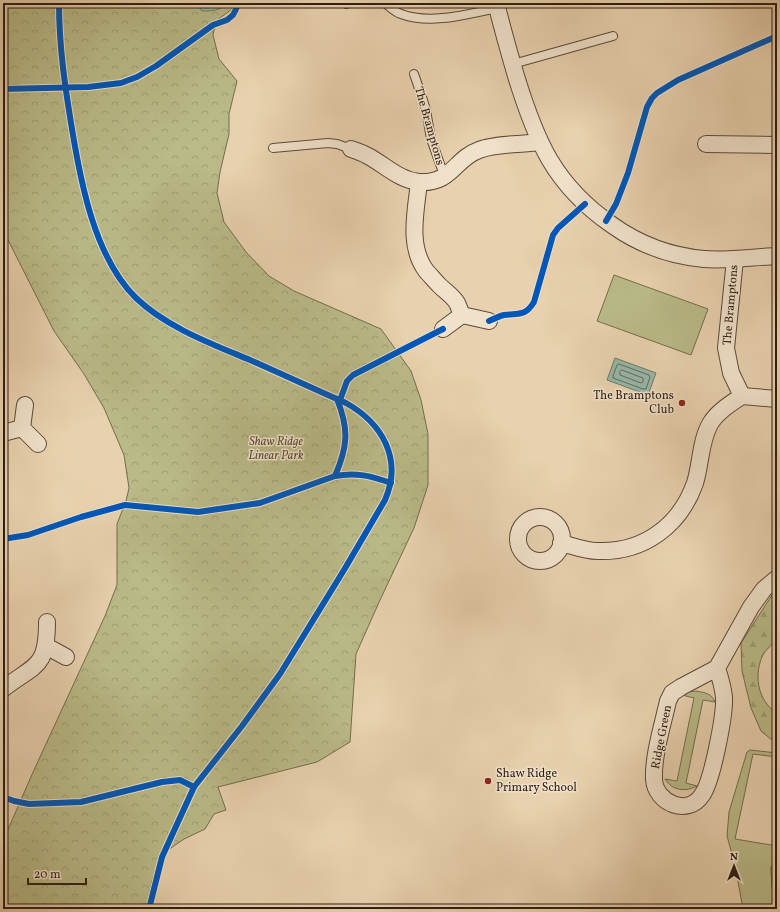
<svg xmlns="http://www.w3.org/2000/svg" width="780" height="912" viewBox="0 0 780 912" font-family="Vollkorn,serif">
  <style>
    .grass { fill: #b9ba88; stroke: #746c4e }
    .forest { fill: url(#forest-firs); stroke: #746c4e }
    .park { fill: url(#park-crowns); stroke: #746c4e }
    .water { fill: #97b7a8; stroke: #6d796c }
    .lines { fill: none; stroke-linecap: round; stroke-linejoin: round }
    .shore { stroke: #626a5e; stroke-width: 1 }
    .service-casing { stroke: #5c4a3a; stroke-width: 10 }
    .minor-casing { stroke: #5c4a3a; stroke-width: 18 }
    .service { stroke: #f0e1ca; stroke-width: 8 }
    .minor { stroke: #f0e1ca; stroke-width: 16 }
    .cycleway-casing { stroke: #f0e1ca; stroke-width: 8 }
    .cycleway { stroke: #0057b8; stroke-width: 6 }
    .poi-dot { fill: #8f2418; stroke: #f0e1ca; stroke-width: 1.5 }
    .labels { text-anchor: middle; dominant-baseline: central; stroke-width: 3; stroke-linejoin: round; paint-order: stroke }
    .street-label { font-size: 12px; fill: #2e1d13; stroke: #f0e1ca }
    .poi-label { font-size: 12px; fill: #2e1d13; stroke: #f0e1ca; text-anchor: end }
    .park-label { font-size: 12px; font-style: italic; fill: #584c36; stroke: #f0e1ca }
  </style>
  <defs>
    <pattern id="forest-firs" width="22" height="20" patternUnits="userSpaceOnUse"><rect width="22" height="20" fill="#b9ba88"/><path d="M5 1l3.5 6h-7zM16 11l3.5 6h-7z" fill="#9f9f74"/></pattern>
    <pattern id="park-crowns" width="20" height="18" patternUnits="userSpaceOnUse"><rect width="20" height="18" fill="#b9ba88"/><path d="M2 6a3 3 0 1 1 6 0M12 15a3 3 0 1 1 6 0" fill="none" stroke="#9f9f74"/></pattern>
  </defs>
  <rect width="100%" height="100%" fill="#e8d1ae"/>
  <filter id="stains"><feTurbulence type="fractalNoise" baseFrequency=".005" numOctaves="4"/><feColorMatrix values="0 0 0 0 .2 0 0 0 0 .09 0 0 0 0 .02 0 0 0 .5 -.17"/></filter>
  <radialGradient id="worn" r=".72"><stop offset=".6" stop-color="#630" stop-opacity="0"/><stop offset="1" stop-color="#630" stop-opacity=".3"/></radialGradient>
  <!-- grass -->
  <g class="grass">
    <polygon points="614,275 708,309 691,355 597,321"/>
    <path d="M696,691C706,693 711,693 715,702L703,700L686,783L697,786C686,792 672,791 665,779L677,781L694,698L682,695L688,692Z"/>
    <polygon points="750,750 777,753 777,757 753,754 735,839 777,846 777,857 771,868 772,887 777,890 777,901 775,902 777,904 777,909 743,909 735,865 727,836 729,812 747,752"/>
  </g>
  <!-- forest -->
  <g class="forest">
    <path d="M777,593C777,601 779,630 777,636C775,642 768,648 764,653C753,673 757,701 777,713V744L761,731L751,708L742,671L741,643L772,595Z"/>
    <polygon points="777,857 777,890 772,887 771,868"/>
  </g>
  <!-- park -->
  <polygon class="park" points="3,3 240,3 216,21 213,35 219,59 237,81 229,114 229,134 220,172 217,193 224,222 246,252 269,276 294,291 381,329 411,371 421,400 428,434 428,485 414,528 380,600 356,654 350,742 317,762 218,787 226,810 214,814 205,829 184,839 168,850 152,881 146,909 3,909 3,841 34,770 105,616 117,585 117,524 126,501 129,488 124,455 104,408 84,374 54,331 6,236 3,221"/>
  <!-- water -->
  <g class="water">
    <path d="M200,3H226C220,11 212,11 202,11L200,9L199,4Z"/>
    <polygon points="615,358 656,373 648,395 607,380"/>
  </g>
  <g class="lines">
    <!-- shore -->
    <g class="shore">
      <polygon points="619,364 649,375 650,377 646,389 643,389 613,378 613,376 617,365"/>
      <polygon points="622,370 643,378 643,382 641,383 620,375 620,372"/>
    </g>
    <!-- service casing -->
    <g class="service-casing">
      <g id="service">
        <path d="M385,3C390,7 395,12 401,14C430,25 468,14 497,8"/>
        <polyline points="346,4 350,3"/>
        <polyline points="513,64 613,36"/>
        <polyline points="414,74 422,97 426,110 431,139 445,178"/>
        <polyline points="273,148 328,143 337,144 351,149"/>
      </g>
    </g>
    <!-- minor casing -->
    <g class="minor-casing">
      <g id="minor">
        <path d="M496,3C502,27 509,52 516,76C536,141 554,185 612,225C640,245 670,256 704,259C728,261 753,257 777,256"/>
        <polyline points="706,144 777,145"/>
        <path d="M351,149C357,151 363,153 368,156C385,165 399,180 419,182C452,184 454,159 479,150C497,143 520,145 539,142"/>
        <path d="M419,182C416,211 407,247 427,272C431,276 435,281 440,286C445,291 453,296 457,303C459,307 460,311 462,315L443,329"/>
        <polyline points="462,315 489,321"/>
        <polyline points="742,396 777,399"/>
        <polyline points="22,428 38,444"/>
        <polyline points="3,433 22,428 25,405"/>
        <circle cx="540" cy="539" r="22"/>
        <path d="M561,543C573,546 585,551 597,551C643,553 680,526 695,483C701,464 700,442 710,424C717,412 730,404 742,396L731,373L726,348L735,259"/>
        <polyline points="46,646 66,657"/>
        <path d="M717,668C720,677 723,688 724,697C725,715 712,782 702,795C688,817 655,803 654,779C653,755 663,724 668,701L672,693L681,687L717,668L751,607L764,589L777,578"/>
        <path d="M3,689C35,664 47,669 47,622"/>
      </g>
    </g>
    <!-- service -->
    <use href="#service" class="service"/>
    <!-- minor -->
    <use href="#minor" class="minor"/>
    <!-- cycleway casing -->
    <g class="cycleway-casing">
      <g id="cycleway">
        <path d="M59,3C59,46 65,87 72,129C81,184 95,258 136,298C166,327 212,344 250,360C282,374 314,389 346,403C382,423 403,459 385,500L344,570L280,674L242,726L194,787L162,857L149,909"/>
        <polyline points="3,89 88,87 121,83 137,77 156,66 213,25 227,20 233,15 239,3"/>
        <polyline points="606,221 616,204 628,173 647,107 652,98 657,93 678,80 777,36"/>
        <path d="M489,321C494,319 499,316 504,315C518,313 525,317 534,302L553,235L558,228L585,204"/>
        <polyline points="340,400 347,381 353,375 443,329"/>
        <path d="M335,476C356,472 371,476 391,483"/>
        <path d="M3,539L28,535L81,517L125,505L198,512L260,503L335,476C348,446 349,429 337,399"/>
        <polyline points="3,797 14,801 29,804 81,802 162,782 180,780 194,787"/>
      </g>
    </g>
    <!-- cycleway -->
    <use href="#cycleway" class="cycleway"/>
  </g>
  <!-- markers -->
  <g class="poi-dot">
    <circle cx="682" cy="403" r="4"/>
    <circle cx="488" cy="781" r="4"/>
  </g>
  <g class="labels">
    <!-- street labels -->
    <g class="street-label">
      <text transform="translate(429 126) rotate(74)">The Bramptons</text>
      <text transform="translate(731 305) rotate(-85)">The Bramptons</text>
      <text transform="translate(662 737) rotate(-79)">Ridge Green</text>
    </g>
    <!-- poi labels -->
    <g class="poi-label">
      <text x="674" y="396">The Bramptons<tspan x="674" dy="14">Club</tspan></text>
      <text x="496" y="774" text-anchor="start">Shaw Ridge<tspan x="496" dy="14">Primary School</tspan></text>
    </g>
    <!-- park labels -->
    <g class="park-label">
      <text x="276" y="442">Shaw Ridge<tspan x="276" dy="14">Linear Park</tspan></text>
    </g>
  </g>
  <!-- margin -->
  <rect width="780" height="912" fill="none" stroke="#e8d1ae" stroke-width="16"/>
  <rect x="4" y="4" width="772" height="904" fill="none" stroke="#2e1d13" stroke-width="2"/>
  <rect x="8" y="8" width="764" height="896" fill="none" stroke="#2e1d13"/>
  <!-- north arrow -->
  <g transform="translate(734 866)" stroke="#f0e1ca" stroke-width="3" paint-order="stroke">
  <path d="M0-3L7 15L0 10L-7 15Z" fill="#2e1d13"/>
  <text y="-6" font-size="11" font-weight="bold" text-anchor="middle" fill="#2e1d13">N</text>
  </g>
  <!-- scale -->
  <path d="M28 878v6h58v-6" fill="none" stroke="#2e1d13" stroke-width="2"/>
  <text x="34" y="878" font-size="12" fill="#2e1d13" stroke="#f0e1ca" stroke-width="3" paint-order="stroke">20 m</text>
  <rect width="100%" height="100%" filter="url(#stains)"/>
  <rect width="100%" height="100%" fill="url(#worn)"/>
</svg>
